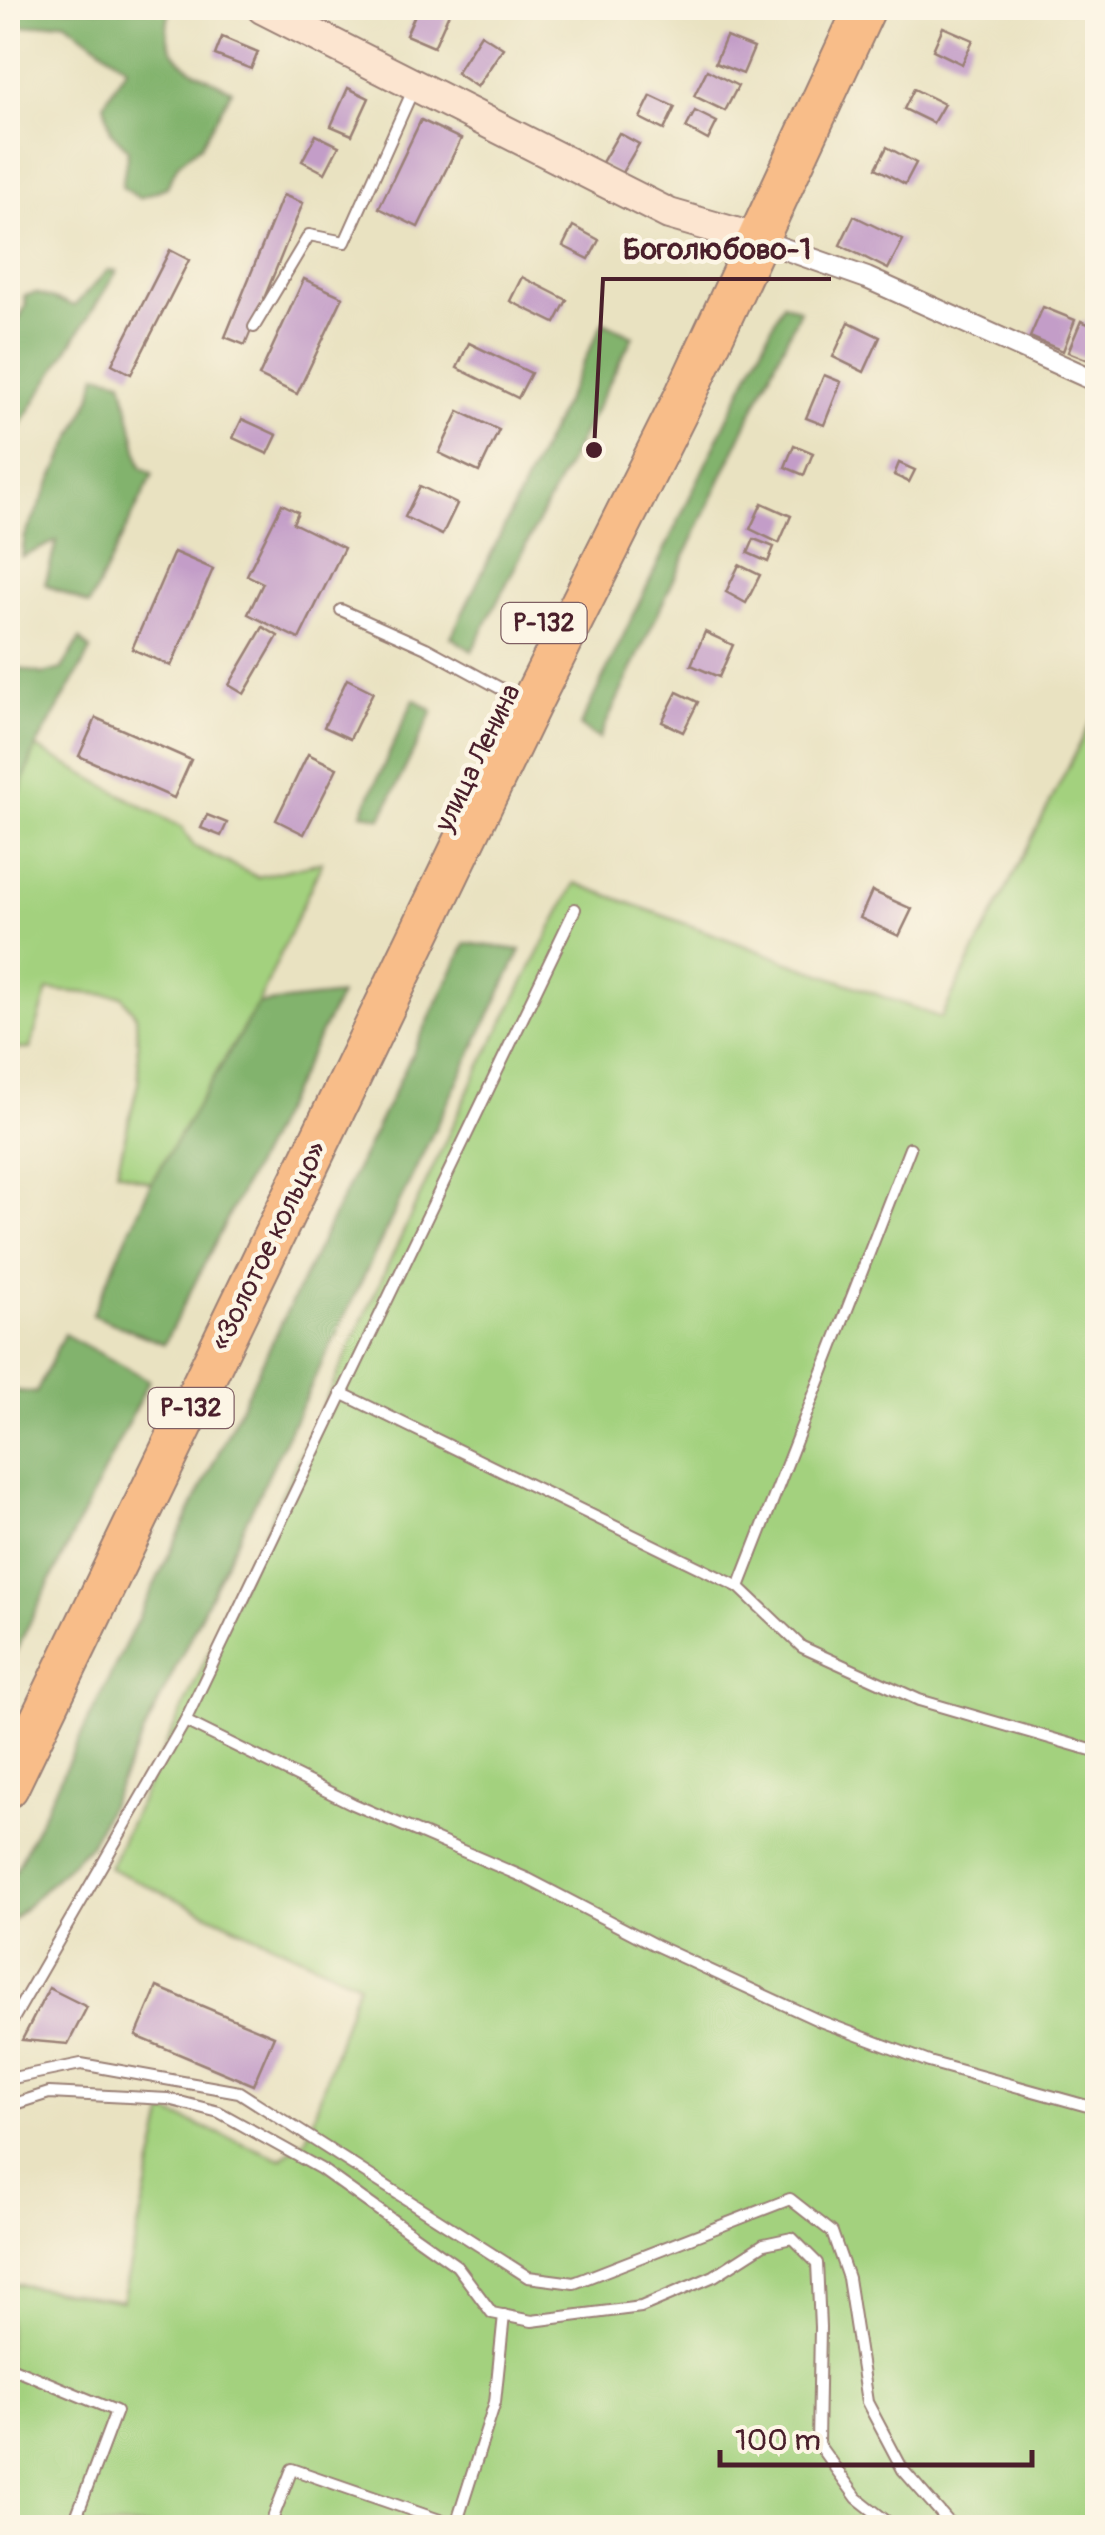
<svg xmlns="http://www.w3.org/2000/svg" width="1105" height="2535" viewBox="0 0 1105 2535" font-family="Pangolin,sans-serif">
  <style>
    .green { fill: #a3d17e; stroke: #767854; stroke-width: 2.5 }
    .forest { fill: #82b36d; stroke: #66694c; stroke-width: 2.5 }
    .building { fill: #c39dc8 }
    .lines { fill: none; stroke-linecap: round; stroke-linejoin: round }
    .lane-casing { stroke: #9a8076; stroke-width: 14 }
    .street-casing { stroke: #9a8076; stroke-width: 24 }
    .secondary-casing { stroke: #9a8076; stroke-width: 34 }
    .highway-casing { stroke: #9a8076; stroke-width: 44 }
    .lane { stroke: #fff; stroke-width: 10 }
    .street { stroke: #fff; stroke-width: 20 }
    .secondary { stroke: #fce5d0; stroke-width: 30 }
    .highway { stroke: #f8bd89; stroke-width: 40 }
    .labels { text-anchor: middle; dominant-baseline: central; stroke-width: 9; stroke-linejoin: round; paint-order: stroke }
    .shield { fill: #fcf5e5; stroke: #7f5f63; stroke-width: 2.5 }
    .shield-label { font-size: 25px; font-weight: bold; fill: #4a1f2b }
    .street-label { font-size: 28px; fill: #4a1f2b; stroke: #fcf5e5 }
    .leader { fill: none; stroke: #4a1f2b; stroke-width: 4 }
    .callout-dot { fill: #4a1f2b; stroke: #fcf5e5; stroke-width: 4 }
    .callout-label { font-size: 30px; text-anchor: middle; font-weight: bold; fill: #4a1f2b; stroke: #fcf5e5; stroke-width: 9; stroke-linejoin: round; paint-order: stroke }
  </style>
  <rect width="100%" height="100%" fill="#fcf5e5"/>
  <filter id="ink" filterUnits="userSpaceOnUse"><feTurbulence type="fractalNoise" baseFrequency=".01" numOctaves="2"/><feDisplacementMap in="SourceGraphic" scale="20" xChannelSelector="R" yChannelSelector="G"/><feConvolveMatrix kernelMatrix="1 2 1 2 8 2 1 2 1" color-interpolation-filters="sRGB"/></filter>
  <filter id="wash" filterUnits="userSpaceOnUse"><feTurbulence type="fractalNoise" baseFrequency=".0048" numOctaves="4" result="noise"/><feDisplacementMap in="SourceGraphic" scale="40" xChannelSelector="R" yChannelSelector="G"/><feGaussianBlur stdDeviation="2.25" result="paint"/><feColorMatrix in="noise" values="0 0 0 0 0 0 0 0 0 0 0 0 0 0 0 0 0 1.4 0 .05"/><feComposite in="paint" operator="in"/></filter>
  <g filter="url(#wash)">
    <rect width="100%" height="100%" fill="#e9e2c1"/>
    <!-- green -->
    <g class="green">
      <polygon points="1097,710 1097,2527 8,2527 8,2283 122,2301 164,2111 281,2159 306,2139 358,1983 109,1868 474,1079 575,883 941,1018"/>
      <polygon points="24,741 182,828 195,847 257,877 322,862 258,1004 151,1183 117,1171 139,1079 136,1016 122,996 48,990 30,1049 8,1049 8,775"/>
    </g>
    <!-- forest -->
    <g class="forest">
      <path d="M8,8H171C154,59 194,71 232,90L201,145L178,164L167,187L139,198L122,187L128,149L111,132L104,103L127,67L65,21L24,27L9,20Z"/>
      <polygon points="108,270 117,271 13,437 8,433 8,341 26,305 24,296 36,293 74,306"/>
      <polygon points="783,303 800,310 599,739 580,726"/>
      <polygon points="603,322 633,336 472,651 451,637"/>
      <polygon points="97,374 122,380 141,467 153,474 89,605 45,584 57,541 22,557 25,536 91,398"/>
      <polygon points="80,639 91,650 35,749 20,792 8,807 8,755 13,743 8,733 8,666 43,674 62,669"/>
      <polygon points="414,699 433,711 381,818 362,813"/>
      <polygon points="466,943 521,950 90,1845 8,1924 8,1886"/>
      <polygon points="340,995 164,1344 92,1315 151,1183 258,1004"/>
      <polygon points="64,1334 149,1380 8,1667 8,1390 36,1393"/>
    </g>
    <g id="blocks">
      <!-- building -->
      <g class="building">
        <polygon points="418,8 441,8 450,11 434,47 406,35"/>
        <polygon points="943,27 973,40 962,64 933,50"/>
        <polygon points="481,34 503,48 477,87 456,73"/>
        <polygon points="222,37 258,52 251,69 215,55"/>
        <polygon points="726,37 754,48 743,74 715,63"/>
        <polygon points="707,70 738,86 725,111 694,96"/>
        <polygon points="348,88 369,98 352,135 331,126"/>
        <polygon points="914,89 944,104 933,123 904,109"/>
        <polygon points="651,96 675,107 664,130 640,118"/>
        <polygon points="695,111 717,122 708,140 686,128"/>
        <polygon points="421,120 461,139 418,227 379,208"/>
        <polygon points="619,133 639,144 620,176 601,164"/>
        <polygon points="316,135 339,146 325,173 302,161"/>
        <polygon points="887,147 916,163 905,184 876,168"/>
        <polygon points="283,195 303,203 245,345 225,337"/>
        <polygon points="854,216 903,240 888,269 840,245"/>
        <polygon points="573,226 599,240 589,259 563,246"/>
        <polygon points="170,250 189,260 131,374 112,364"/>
        <polygon points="522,277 567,300 555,323 510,301"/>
        <polygon points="304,279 343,297 297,394 259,376"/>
        <polygon points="1043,307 1075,320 1063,351 1030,337"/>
        <polygon points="1081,321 1098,328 1096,363 1068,352"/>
        <polygon points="849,322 880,337 864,372 833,357"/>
        <polygon points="469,343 531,373 518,398 457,368"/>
        <polygon points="824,375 841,382 824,425 806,418"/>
        <polygon points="459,411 499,430 479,472 439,453"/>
        <polygon points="242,419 277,435 268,454 233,438"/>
        <polygon points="794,445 813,453 804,475 785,467"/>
        <polygon points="899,463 915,470 909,482 894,475"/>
        <polygon points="420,486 457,504 442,535 405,517"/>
        <polygon points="762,503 791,516 779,543 750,529"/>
        <polygon points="282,504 298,512 293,523 344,548 299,639 248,614 263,583 247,575"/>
        <polygon points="754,539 774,547 768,562 748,553"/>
        <polygon points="174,552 213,569 171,666 132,649"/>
        <polygon points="739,565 760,575 746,603 726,592"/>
        <polygon points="263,627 278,636 244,694 229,685"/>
        <polygon points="705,632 733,645 719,677 691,665"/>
        <polygon points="347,679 373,692 350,739 324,727"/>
        <polygon points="677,692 698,702 683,732 662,722"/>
        <polygon points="96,718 191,760 174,798 79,756"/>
        <polygon points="308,754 337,768 304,834 276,820"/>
        <polygon points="207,815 227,823 221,836 201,828"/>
        <polygon points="872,891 912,909 899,936 860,918"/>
        <polygon points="157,1987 274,2036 253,2085 136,2036"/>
        <polygon points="49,1988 87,2007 68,2044 22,2040"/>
      </g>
    </g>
  </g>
  <g filter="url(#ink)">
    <use href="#blocks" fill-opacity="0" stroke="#9a8076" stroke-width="2.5"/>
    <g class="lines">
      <!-- lane casing -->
      <g class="lane-casing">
        <g id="lane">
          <polyline points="254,327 309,235 345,242 413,90"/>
          <polyline points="341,610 426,648 509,693"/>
          <polyline points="341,1393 739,1587 910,1148"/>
          <polyline points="739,1587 802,1647 919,1700 1098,1752"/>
          <polyline points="185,1721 353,1804 528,1879 655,1945 820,2021 929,2062 1098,2109"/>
          <polyline points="8,2028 185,1721 575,909"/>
          <polyline points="8,2079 81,2064 239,2092 528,2277 574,2283 790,2199 832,2232 848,2278 867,2402 903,2470 954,2528"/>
          <polyline points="8,2106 49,2093 168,2099 219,2112 321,2169 457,2266 492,2313 532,2321 641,2307 714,2276 764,2244 792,2238 817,2263 820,2327 818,2444 857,2498 895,2528"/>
          <polyline points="8,2366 116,2411 72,2528"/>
          <polyline points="269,2528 292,2469 463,2528"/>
          <polyline points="455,2528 495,2402 504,2315"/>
        </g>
      </g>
      <!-- street casing -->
      <g class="street-casing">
        <polyline id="street" points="756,239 867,278 1098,382"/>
      </g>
      <!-- secondary casing -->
      <g class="secondary-casing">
        <polyline id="secondary" points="262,8 669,214 756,239"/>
      </g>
      <!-- highway casing -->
      <g class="highway-casing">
        <polyline id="highway" points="8,1787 530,705 686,394 865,8"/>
      </g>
      <!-- lane -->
      <use href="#lane" class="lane"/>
      <!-- street -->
      <use href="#street" class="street"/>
      <!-- secondary -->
      <use href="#secondary" class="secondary"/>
      <!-- highway -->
      <use href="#highway" class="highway"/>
    </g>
  </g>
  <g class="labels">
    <!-- shield labels -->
    <g class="shield">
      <rect x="501.5" y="603" width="85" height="40" rx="8"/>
      <rect x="148.5" y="1388" width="85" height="40" rx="8"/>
    </g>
    <g class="shield-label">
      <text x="544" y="623">Р-132</text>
      <text x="191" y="1408">Р-132</text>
    </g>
    <!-- street labels -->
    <g class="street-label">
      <text transform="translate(478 758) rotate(-64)">улица Ленина</text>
      <text transform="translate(269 1246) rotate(-64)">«Золотое кольцо»</text>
    </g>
  </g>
  <!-- callouts -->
  <path class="leader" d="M594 450L603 279H831"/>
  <circle class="callout-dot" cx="594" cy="450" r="10"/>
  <g class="callout-label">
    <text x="717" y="259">Боголюбово-1</text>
  </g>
  <!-- margin -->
  <rect width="1105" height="2535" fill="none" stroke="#fcf5e5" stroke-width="40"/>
  <!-- scale -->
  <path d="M720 2450v15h312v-15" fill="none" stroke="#4a1f2b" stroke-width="5"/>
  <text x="735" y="2450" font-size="30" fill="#4a1f2b" stroke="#fcf5e5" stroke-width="8" paint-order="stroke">100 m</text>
</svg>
